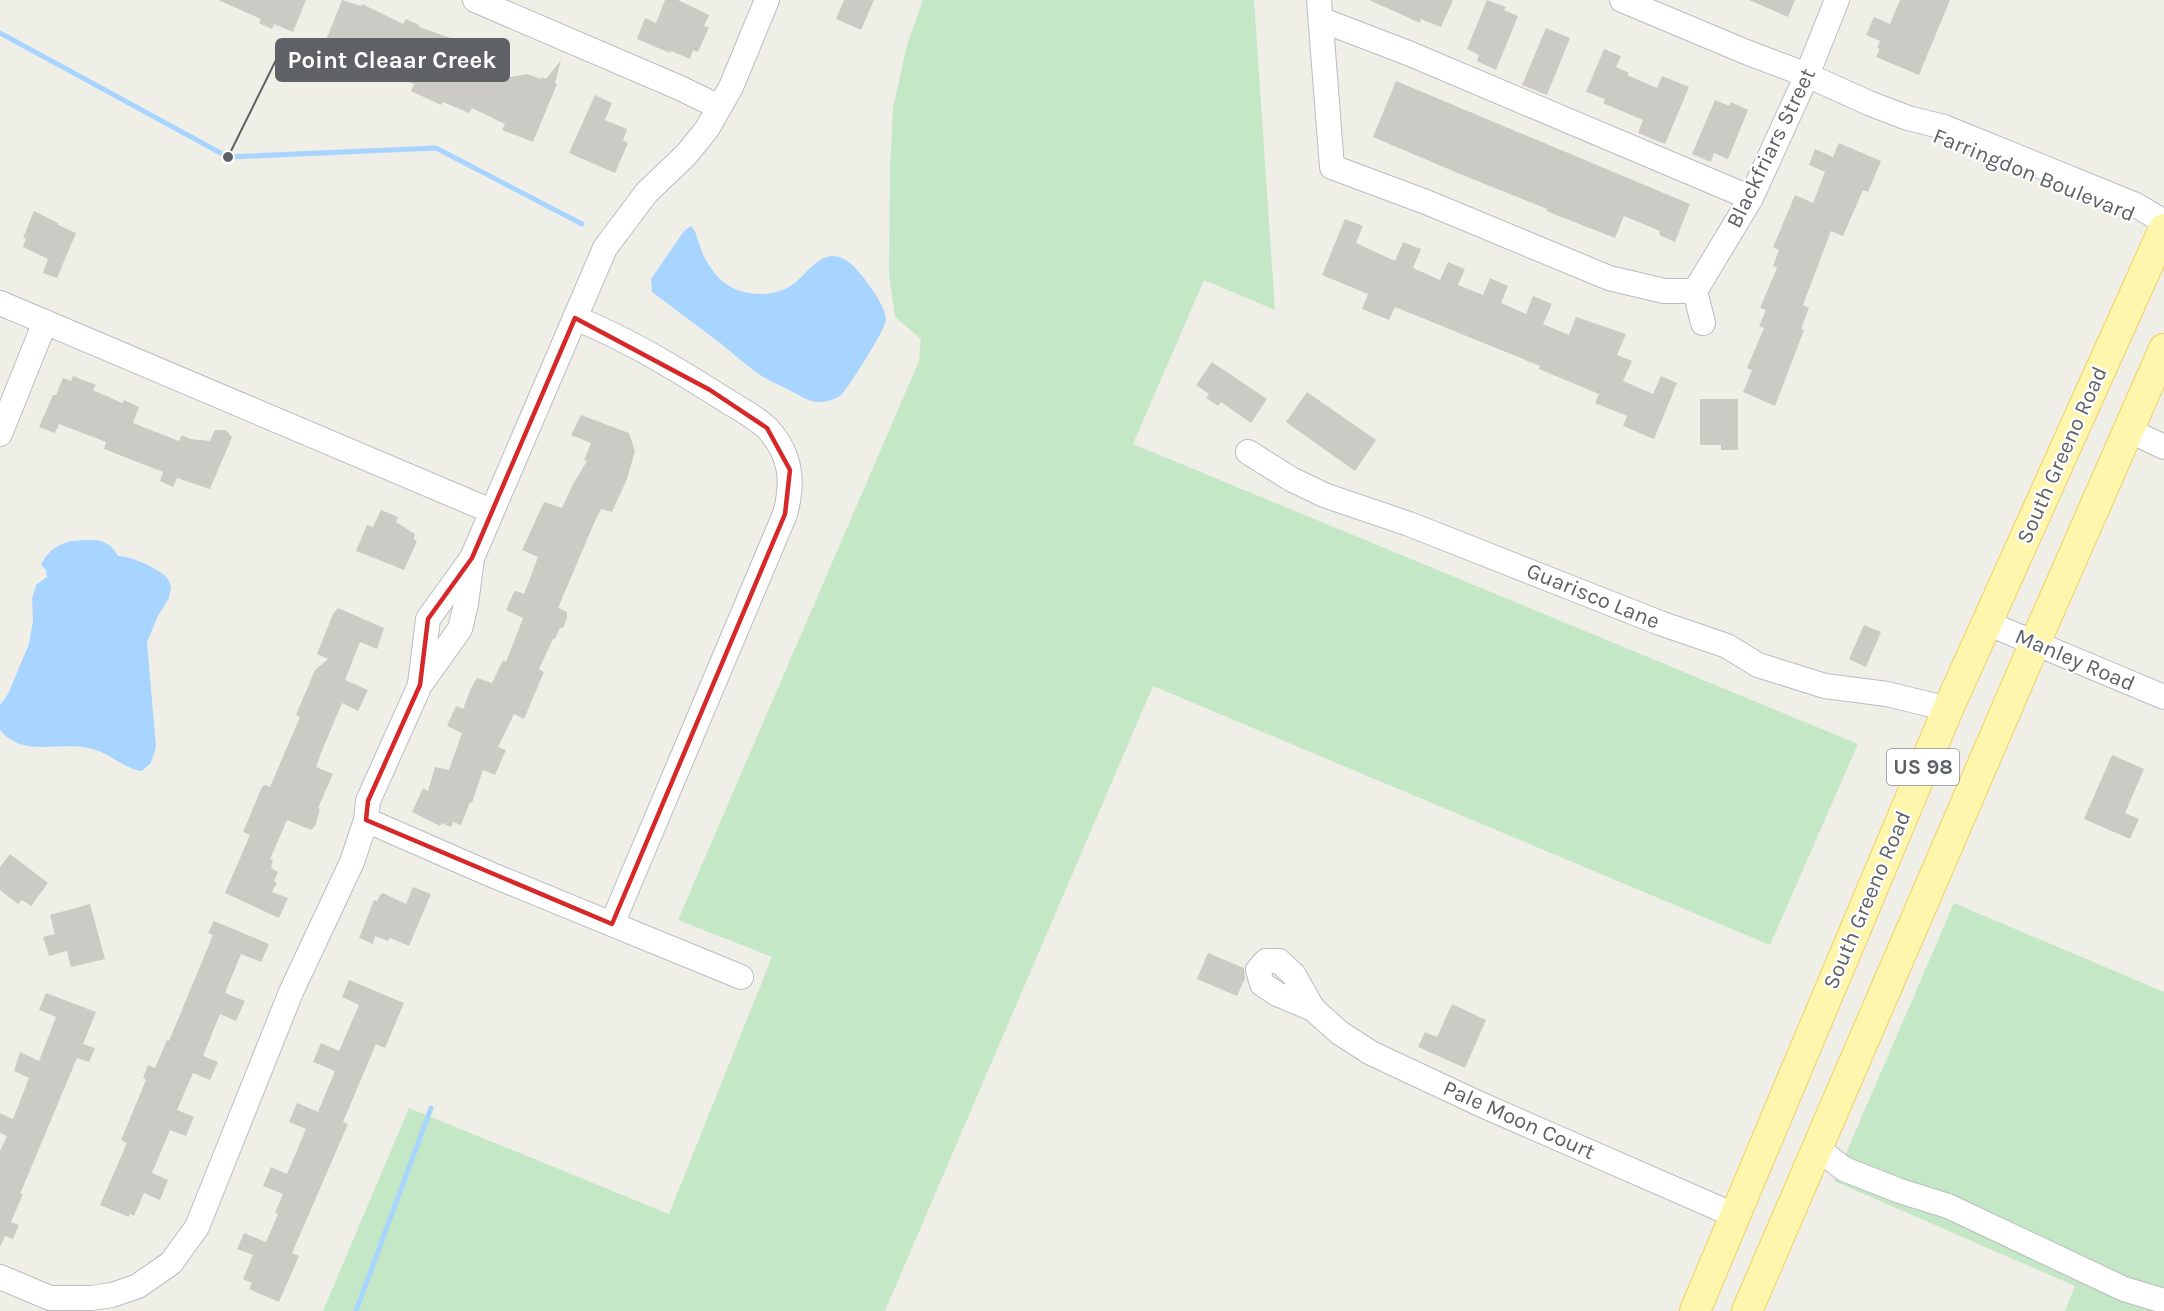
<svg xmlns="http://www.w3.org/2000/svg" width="2164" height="1311" viewBox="0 0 2164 1311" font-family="Karla,sans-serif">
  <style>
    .green { fill: #c4e7c5 }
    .water { fill: #a8d5ff }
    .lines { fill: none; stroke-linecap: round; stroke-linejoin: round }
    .stream { stroke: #a8d5ff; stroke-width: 5 }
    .building { fill: #cccac4 }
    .minor-casing { stroke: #b9bcc0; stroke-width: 26 }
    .major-casing { stroke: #f2cf5e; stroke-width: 32 }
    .minor { stroke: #fff; stroke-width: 24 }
    .major { stroke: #fff6ad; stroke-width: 30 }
    .marked { fill: none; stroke: #d62828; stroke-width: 4.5; stroke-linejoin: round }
    .labels { text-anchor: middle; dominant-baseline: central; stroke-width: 4.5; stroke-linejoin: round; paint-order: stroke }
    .shield { fill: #fff; stroke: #8e9195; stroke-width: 1.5 }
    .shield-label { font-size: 21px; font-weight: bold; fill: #5e6267 }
    .street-label { font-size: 22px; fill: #5e6267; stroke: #fff }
    .leader { fill: none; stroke: #5e6267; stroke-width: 2 }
    .callout-dot { fill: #5e6267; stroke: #fff; stroke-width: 2 }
    .callout { fill: #5e6267; stroke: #5e6267; stroke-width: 2 }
    .callout-label { font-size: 24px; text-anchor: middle; font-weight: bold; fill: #fff }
  </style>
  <rect width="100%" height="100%" fill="#f0efe7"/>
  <!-- green -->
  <g class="green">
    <polygon points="923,0 1254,0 1275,310 1204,280 1133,444 1858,744 1770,945 1153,686 885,1311 323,1311 409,1108 669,1214 772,957 678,920 919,361 921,339 895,317 889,275 890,167 893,108 907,45"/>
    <polygon points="1954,903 2164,992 2164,1311 2065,1311 2075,1286 1834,1181"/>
  </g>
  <!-- water -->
  <g class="water">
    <path d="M691,226C697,233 697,238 700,246C703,257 713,273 721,280C741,298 777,299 797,281C811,269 824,247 846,260C858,267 886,305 886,319C886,329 851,383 843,393C838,399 826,402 818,402C809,402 801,396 793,392C782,386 770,382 760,375C747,366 734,354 721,344C699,327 675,309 652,292L651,279L684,231Z"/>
    <path d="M72,541C91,540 108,536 118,556C129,555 160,569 167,578C169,580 170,584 171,587L169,598L158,616L147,642L156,747L151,763L142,771C124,769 110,753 92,749C60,740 24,759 0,730V705L8,694L29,644L33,621L32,599L36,585L47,577L46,570L41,565C49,550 56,545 72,541Z"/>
  </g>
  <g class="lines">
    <!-- stream -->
    <g class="stream">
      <polyline points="0,33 228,157 436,148 582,224"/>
      <polyline points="356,1311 431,1108"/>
    </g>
  </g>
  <!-- building -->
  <g class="building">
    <polygon points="218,0 306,0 293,32 274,24 272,29 259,23 261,19"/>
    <polygon points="342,0 361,6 362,4 403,24 406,19 419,25 419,27 451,38 449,41 494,62 494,60 509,67 506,78 527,74 541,79 542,77 546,79 561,60 555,83 557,84 533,142 502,130 505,124 472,108 469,113 443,102 441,105 411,91 414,84 381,70 380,74 367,69 369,62 338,48 334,56 322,50"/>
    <polygon points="665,0 678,0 709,15 704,26 709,27 698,52 693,50 690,59 671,51 670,53 637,39 645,18 656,23"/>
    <polygon points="844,0 874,0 861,30 836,19"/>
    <polygon points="1369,0 1453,0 1441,27 1421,19 1420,23"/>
    <polygon points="1487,0 1506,7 1504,10 1518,16 1496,70 1477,61 1479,55 1467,49"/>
    <polygon points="1749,0 1795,0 1788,17"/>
    <polygon points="1900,0 1950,0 1919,75 1876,57 1880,49 1877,48 1880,41 1866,35 1874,17 1890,24"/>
    <polygon points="1546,28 1570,38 1547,95 1522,85"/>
    <polygon points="1604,49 1621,56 1616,67 1629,73 1627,75 1657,88 1662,76 1689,87 1665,144 1638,133 1643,120 1603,103 1605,99 1586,92"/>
    <polygon points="1396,81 1690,204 1675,242 1659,235 1660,231 1624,216 1615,238 1546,211 1547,209 1460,174 1373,137"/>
    <polygon points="595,95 612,103 605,120 627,129 623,140 628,143 615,173 569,153"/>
    <polygon points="1715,100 1729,106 1731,102 1748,110 1728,159 1714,153 1711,162 1692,154"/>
    <polygon points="1839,143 1881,161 1868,192 1863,190 1843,236 1831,231 1803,305 1809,308 1801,329 1804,330 1775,406 1743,392 1752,370 1747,368 1764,328 1759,326 1766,310 1760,308 1777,268 1773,266 1779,250 1773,247 1795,195 1813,203 1825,172 1809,165 1815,149 1833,157"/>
    <polygon points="34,211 58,223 58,225 76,233 57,278 43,273 48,259 23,247 26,238 23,238"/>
    <polygon points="1345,219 1363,226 1356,243 1395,261 1403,242 1421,249 1413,268 1440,280 1448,262 1465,269 1458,285 1483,295 1490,278 1508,286 1501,303 1526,314 1533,296 1552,304 1543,324 1569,335 1576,317 1626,334 1617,355 1632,361 1623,381 1653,394 1661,376 1677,383 1654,439 1623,426 1627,416 1595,403 1599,394 1539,369 1540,366 1395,307 1389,320 1362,309 1368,294 1322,275"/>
    <polygon points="1212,362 1267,399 1251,423 1221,402 1218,406 1206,398 1209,394 1196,385"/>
    <polygon points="73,376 96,385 93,390 122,403 124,400 139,407 133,423 179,441 182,435 190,439 210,441 215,430 226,430 232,437 210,489 177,478 173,487 160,481 163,472 104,449 106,442 59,424 55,433 39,427 53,395 56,395 63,378 71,381"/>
    <polygon points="1307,392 1376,440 1355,471 1286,422"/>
    <polygon points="1700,399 1738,399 1738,450 1721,450 1721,445 1700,445"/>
    <polygon points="581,415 629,433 635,451 627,479 612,512 601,509 595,521 558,608 567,612 567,618 563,628 560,628 555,639 553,639 539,669 544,672 524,719 514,714 498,747 506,750 495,775 483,770 472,803 470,802 461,825 453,822 451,827 442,823 440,826 412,812 423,788 428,791 435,767 449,770 462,733 447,726 455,708 457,706 463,709 471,688 477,678 492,683 503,660 506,662 523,618 506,610 514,592 516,591 524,594 538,557 522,550 544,502 562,508 573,484 587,461 584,460 591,443 571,435"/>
    <polygon points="381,510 398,517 396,522 415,534 414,539 417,541 404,570 356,551 367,525 373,527"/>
    <polygon points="338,608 384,628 377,649 360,642 345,680 368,690 358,711 342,703 321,753 316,767 333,774 318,808 320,809 315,826 311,830 287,820 270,859 273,860 271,868 278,872 274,881 277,883 272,892 288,898 279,918 225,893 250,835 243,832 262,787 265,785 270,787 300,717 296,715 315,670 328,659 317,654 333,614"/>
    <polygon points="1864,625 1881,632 1866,667 1849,659"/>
    <polygon points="2112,755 2144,769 2125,813 2139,819 2130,839 2084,819"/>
    <polygon points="10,854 48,883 31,906 22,900 18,904 0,890 0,867"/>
    <polygon points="413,887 431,894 409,946 390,938 388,941 375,936 373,944 359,938 374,900 377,901 380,895 383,893 406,904"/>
    <polygon points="90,904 105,959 71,967 67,951 49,956 43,937 55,934 50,915"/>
    <polygon points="214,921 269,944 261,962 241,954 225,993 245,1001 236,1021 220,1014 203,1056 218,1062 210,1080 193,1073 177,1110 194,1117 186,1136 170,1130 152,1173 168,1180 160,1200 144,1193 134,1216 130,1214 129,1217 100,1205 127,1143 121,1140 146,1080 143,1078 148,1065 155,1068 167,1040 169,1041 213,935 208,933"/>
    <polygon points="1208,953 1244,968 1245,978 1237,996 1197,979"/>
    <polygon points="349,980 404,1003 385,1048 376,1044 343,1122 348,1124 292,1253 299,1256 279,1302 249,1289 252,1283 243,1279 253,1255 237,1249 244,1233 266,1242 278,1214 275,1213 283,1194 263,1186 271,1167 287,1174 306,1129 289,1122 297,1103 318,1112 335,1071 313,1062 321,1043 339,1051 359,1005 342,997"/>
    <polygon points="46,993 96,1012 83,1044 95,1048 89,1062 77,1058 20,1194 23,1194 11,1222 19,1225 13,1239 5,1236 0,1247 0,1151 7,1136 0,1133 0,1113 13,1119 29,1078 14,1071 20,1052 39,1061 56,1017 39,1010"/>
    <polygon points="1452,1004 1486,1020 1465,1068 1418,1047 1425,1032 1437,1037"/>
  </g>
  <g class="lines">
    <!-- minor casing -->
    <g class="minor-casing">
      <g id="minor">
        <polyline points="475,0 680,88 719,107"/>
        <polyline points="1319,0 1332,167 1426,202 1609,278 1664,291 1695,291"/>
        <polyline points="1622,0 1746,52 1807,75 1871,104 1908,118 1944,127 2136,205 2164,222"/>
        <polyline points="1322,20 1408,53 1751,198"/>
        <polyline points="1695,291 1751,198 1807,75 1837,0"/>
        <polyline points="1695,291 1703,323"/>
        <polyline points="0,303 491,511"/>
        <path d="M575,318C628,339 678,370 727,401C740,409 757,418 768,429C791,455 794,481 785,514L612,924"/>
        <polyline points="2128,430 2164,447"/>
        <polyline points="0,434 45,322"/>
        <polyline points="1248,452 1291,479 1324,495 1409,524 1660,623 1727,646 1758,665 1825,686 1887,694 1948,709"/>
        <polyline points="1987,623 2164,697"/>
        <polyline points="420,684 428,619 472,558 605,248 647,192 686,155 707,129 731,87 767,0"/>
        <polyline points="366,820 492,875 741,977"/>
        <polygon points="1266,961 1279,961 1294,975 1313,1009 1277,994 1262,984 1258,970"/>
        <polyline points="1313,1009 1340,1033 1371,1053 1482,1105 1734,1215"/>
        <polyline points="1817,1148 1844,1169 1900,1191 1948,1206 2124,1289 2164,1301"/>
        <polyline points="0,1277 50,1298 91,1298 112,1295 138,1286 171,1263 197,1227 291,992 352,862 366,820 368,801 420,685 460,629 466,604 472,558"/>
      </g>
    </g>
    <!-- major casing -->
    <g class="major-casing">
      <g id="major">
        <polyline points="1695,1311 1948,709 2164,229"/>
        <polyline points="1747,1311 2035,643 2164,349"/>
      </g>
    </g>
    <!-- minor -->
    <use href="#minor" class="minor"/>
    <!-- major -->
    <use href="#major" class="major"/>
  </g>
  <!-- marked area -->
  <path class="marked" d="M575,318L710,390L767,428L790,470L785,514L612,924L366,820L368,801L420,685L428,619L472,558Z"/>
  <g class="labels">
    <!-- shield labels -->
    <rect class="shield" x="1887" y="749" width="72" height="36" rx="4.5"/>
    <g class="shield-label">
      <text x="1923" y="767">US 98</text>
    </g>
    <!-- street labels -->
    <g class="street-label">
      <text transform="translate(1771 148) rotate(-64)">Blackfriars Street</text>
      <text transform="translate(2034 175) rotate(22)">Farringdon Boulevard</text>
      <text transform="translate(2062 455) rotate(-66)">South Greeno Road</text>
      <text transform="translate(1593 596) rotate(22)">Guarisco Lane</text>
      <text transform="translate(2075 660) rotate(23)">Manley Road</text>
      <text transform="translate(1867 900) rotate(-67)">South Greeno Road</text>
      <text transform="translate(1519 1120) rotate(24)">Pale Moon Court</text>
    </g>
  </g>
  <!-- callouts -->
  <path class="leader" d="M228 157L276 60"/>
  <circle class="callout-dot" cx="228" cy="157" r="6"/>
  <rect class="callout" x="276" y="39" width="233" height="42" rx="6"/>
  <g class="callout-label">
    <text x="392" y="68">Point Cleaar Creek</text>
  </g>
</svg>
